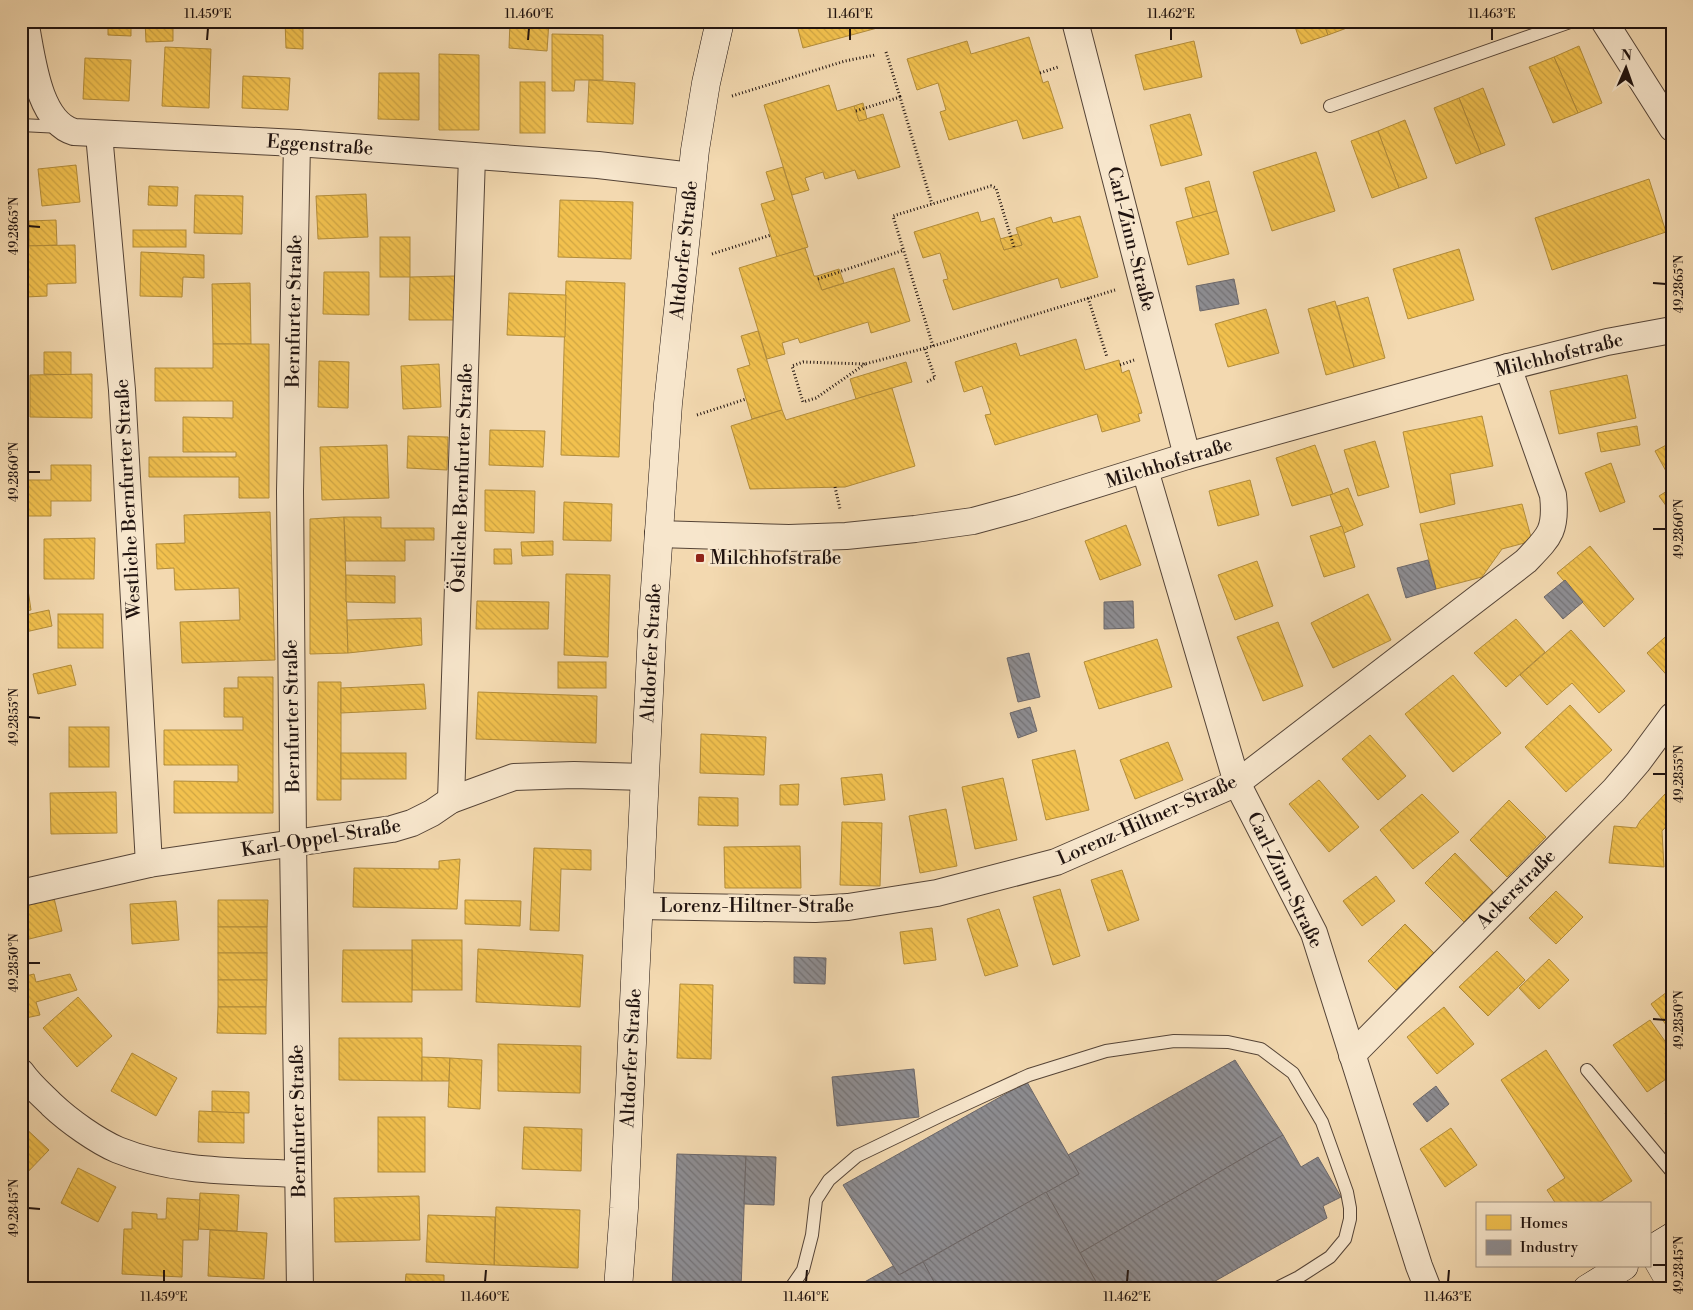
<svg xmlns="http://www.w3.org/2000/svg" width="1693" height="1310" viewBox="0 0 1693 1310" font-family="'Libre Bodoni',serif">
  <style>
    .homes { fill: url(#homes-back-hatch); stroke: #b38d3b }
    .industry { fill: url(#industry-back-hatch); stroke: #6c686b }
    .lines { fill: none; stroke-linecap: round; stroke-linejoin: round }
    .service-casing { stroke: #554437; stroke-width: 14 }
    .minor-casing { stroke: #554437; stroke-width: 28 }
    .tertiary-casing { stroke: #554437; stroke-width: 29 }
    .secondary-casing { stroke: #20130f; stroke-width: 29 }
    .path { stroke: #20130f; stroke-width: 3; stroke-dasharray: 1 2.5; stroke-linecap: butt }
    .service { stroke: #f7e6cc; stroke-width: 12 }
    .minor { stroke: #f7e6cc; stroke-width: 26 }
    .tertiary { stroke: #f7e6cc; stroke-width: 28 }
    .secondary { stroke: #f7e6cc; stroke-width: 28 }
    .ticks { fill: none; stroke: #20130f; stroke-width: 2 }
    .poi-dot { fill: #8f2418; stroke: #f7e6cc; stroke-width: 2 }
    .labels { text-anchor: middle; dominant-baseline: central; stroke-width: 5; stroke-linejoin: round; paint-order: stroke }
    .street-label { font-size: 19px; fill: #20130f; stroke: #f7e6cc }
    .poi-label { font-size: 19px; fill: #20130f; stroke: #f7e6cc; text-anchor: start }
    .neatline { fill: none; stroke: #20130f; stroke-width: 2 }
    .ticks-label { font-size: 12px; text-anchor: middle; fill: #20130f }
  </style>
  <defs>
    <pattern id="homes-back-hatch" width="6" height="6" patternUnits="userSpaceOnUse" patternTransform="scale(1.25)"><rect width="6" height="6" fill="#f2c14e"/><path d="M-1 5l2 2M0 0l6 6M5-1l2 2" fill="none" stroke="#cfa543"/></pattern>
    <pattern id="industry-back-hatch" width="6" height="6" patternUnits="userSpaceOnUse" patternTransform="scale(1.25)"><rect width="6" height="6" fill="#8d8d92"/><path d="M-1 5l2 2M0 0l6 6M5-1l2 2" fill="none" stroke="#737276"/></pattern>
  </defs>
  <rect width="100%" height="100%" fill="#f3d9b0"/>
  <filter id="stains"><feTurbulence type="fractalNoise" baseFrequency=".004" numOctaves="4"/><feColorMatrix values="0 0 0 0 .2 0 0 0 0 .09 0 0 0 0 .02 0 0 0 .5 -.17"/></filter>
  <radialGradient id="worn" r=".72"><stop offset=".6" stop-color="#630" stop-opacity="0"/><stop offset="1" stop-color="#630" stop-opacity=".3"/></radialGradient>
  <!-- homes -->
  <g class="homes">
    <polygon points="108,21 131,21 131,36 108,35"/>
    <polygon points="145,21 173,21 173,41 146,42"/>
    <polygon points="285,21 303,21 303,49 286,48"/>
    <polygon points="510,21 549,21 547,51 509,48"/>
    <polygon points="796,21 880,21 881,27 803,48"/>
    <polygon points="1126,21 1153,21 1127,26"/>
    <polygon points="1293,21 1323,21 1328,35 1301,44"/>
    <polygon points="1323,21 1354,21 1355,25 1328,35"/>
    <polygon points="552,34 603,35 603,80 575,80 574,91 552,91"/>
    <polygon points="1029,37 1043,83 1048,81 1063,128 1023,139 1017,120 949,140 940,112 946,110 938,83 917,90 907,59 967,41 971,54"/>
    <polygon points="1194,41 1202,77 1144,90 1135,55"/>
    <polygon points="1579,46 1602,103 1578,113 1554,57"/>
    <polygon points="165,47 211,49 209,108 162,106"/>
    <polygon points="439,54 479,55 479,130 439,130"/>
    <polygon points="1554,57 1578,113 1553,123 1529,67"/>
    <polygon points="85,58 131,60 129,101 83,99"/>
    <polygon points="379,73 419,73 419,120 378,119"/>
    <polygon points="243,76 290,78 288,110 242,108"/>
    <polygon points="589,80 635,83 633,124 587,122"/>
    <rect x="520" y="82" width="25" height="51"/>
    <polygon points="829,85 837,111 854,106 859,121 883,114 900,167 858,179 855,170 825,179 823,172 805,178 809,190 792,195 764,105"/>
    <polygon points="1483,88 1505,145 1481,154 1459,98"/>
    <polygon points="1459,98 1481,154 1456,164 1434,108"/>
    <polygon points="863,103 867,119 859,121 854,106"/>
    <polygon points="1190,114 1202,155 1161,166 1150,125"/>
    <polygon points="1405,120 1427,178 1399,188 1378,131"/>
    <polygon points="1378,131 1399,188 1372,198 1351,141"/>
    <polygon points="1316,152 1335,211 1272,231 1253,172"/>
    <polygon points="76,165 80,202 42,206 38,169"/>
    <polygon points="783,167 808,247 777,257 761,204 775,200 766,172"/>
    <polygon points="1649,179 1666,232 1552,270 1535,218"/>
    <polygon points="1209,181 1217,211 1193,218 1185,188"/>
    <polygon points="149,186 178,187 177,206 148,205"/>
    <polygon points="366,194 368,237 318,239 316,196"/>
    <polygon points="195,195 243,196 242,234 194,233"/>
    <polygon points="560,200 633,202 631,259 558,257"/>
    <polygon points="1217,211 1229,254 1188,265 1176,222"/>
    <polygon points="978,212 981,222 994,218 1004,250 1022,245 1016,228 1051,217 1053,223 1080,216 1098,277 1061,288 1058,278 953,310 943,280 948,279 940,253 923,258 914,232"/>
    <polygon points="56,220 57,245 29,246 29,221"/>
    <rect x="133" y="230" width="53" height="17"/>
    <polygon points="1018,234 1022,245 1004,250 1000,239"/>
    <rect x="380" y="237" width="30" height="40"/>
    <polygon points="75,245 76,283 47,284 47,296 25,297 23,246"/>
    <polygon points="805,248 814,276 817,276 822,290 894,268 910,321 871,333 868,322 800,343 798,338 782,343 785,354 767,359 739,268"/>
    <polygon points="1459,249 1474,300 1408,319 1393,269"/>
    <polygon points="141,252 204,255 204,278 183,277 182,297 140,296"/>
    <polygon points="839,269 844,283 822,290 817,276"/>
    <polygon points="324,272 369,272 369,315 323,314"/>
    <polygon points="455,276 454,320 409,320 410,277"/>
    <polygon points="566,281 625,283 619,457 561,455"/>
    <polygon points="250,283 251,344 213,344 212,284"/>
    <polygon points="509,293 566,295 565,337 507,335"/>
    <polygon points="1368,297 1385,358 1354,367 1337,306"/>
    <polygon points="1335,301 1354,367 1326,375 1308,309"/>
    <polygon points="1266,309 1279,353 1228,367 1215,324"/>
    <polygon points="758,331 782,410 752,419 737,369 750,365 741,336"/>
    <polygon points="1076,339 1085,370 1119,360 1122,373 1129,370 1142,413 1138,414 1140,421 1102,432 1097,414 995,445 985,415 991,414 982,386 964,392 955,362 1016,343 1020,356"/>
    <polygon points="213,344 269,344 269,498 239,498 239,477 149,477 149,457 236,457 236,452 183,452 183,417 233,418 233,401 155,401 155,368 213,368"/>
    <polygon points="44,352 71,352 71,375 44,374"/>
    <polygon points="319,361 349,362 348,408 318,407"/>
    <polygon points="906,362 912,382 856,399 850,379"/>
    <polygon points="439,364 441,407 403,409 401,366"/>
    <polygon points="92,374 92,418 30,417 30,375"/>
    <polygon points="1627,375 1636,418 1559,434 1550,391"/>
    <polygon points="892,388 915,466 845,487 750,489 731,426 782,410 786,420"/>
    <polygon points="1482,416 1493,466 1450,474 1455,504 1420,513 1403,432"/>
    <polygon points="1637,426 1640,445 1601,452 1597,433"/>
    <polygon points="490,430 545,431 543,467 489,465"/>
    <polygon points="408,436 448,437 447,470 407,468"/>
    <polygon points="1375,441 1389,487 1358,496 1344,450"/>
    <polygon points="1672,442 1672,470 1667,473 1655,451"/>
    <polygon points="387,445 389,498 322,500 320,447"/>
    <polygon points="1315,445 1333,494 1292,506 1276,458"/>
    <polygon points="1611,463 1625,502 1600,512 1585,473"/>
    <polygon points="51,465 91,465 91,501 51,501 51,516 22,516 22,480 51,480"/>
    <polygon points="1250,480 1259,515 1218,526 1209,491"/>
    <polygon points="1348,488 1363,525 1344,533 1330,495"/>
    <polygon points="1672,488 1672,514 1659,496"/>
    <polygon points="485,490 535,491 534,533 485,531"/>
    <polygon points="564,502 612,504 611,541 563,540"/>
    <polygon points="1522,504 1532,541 1502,549 1482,577 1436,589 1420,524"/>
    <polygon points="270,512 275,660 182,663 180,622 240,620 239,588 175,590 174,568 157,569 156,544 185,543 184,515"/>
    <polygon points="344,517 348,653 310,654 310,519"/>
    <polygon points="344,517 381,517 381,528 434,528 434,540 405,540 405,561 346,561"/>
    <polygon points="1126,525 1141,565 1100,580 1085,541"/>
    <polygon points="1342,526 1355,567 1324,577 1310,536"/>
    <polygon points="95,538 94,579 44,579 44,539"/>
    <polygon points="553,541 553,555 522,556 521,542"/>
    <polygon points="1590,546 1634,599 1604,627 1557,573"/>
    <polygon points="494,549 511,549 512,564 494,564"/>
    <polygon points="1257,561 1273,606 1235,620 1218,575"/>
    <polygon points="566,574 610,575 608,657 564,655"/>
    <polygon points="346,575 395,576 395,603 346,602"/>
    <polygon points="27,583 31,610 21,612 21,584"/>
    <polygon points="1368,594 1391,640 1333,668 1311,623"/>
    <polygon points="477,601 549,602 548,629 476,629"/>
    <polygon points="49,610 52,626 21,633 21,616"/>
    <rect x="58" y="614" width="45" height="34"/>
    <polygon points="421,618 422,645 348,653 347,620"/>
    <polygon points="1516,619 1545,652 1506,687 1474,653"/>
    <polygon points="1278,622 1303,686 1263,701 1237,637"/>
    <polygon points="1571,630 1625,691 1599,713 1572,683 1547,705 1520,675"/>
    <polygon points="1672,631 1672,681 1647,653"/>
    <polygon points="1157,639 1172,687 1099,709 1084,662"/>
    <rect x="558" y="662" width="48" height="26"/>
    <polygon points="71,665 76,685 38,694 33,674"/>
    <polygon points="1453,675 1501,733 1453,772 1405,714"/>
    <polygon points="238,677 273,677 273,813 174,813 174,781 238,782 238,765 164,765 164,730 243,730 243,717 224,717 224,688 238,688"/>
    <polygon points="318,682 341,682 341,800 317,800"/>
    <polygon points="424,684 426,709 341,713 341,688"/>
    <polygon points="478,692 597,696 596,743 476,739"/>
    <polygon points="1570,705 1612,750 1566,792 1525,747"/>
    <rect x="69" y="727" width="40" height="40"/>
    <polygon points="701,734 766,737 764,775 700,773"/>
    <polygon points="1370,735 1406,776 1378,800 1342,759"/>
    <polygon points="1168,742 1183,780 1135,799 1120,760"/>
    <polygon points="1075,750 1089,810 1046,820 1032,760"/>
    <rect x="341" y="753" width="65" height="26"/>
    <polygon points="882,774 885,800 844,805 841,778"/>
    <polygon points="1003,778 1017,840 975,849 962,787"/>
    <polygon points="1319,780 1359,827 1329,852 1289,804"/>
    <polygon points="799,784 798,805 780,805 780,785"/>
    <polygon points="116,792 117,833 51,834 50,793"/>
    <polygon points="1422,794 1459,832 1413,869 1380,830"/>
    <polygon points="1665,794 1672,800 1672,820 1662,831 1664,867 1609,863 1614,826 1636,828 1640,821"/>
    <polygon points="699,797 738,798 738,826 698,825"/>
    <polygon points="1509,800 1546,837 1507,877 1470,840"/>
    <polygon points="946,809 957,866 920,873 909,816"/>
    <polygon points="842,822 882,823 880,886 840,885"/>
    <polygon points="800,846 801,888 725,888 724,847"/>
    <polygon points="534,848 591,850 591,870 561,869 559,931 530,930"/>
    <polygon points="1455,853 1493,892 1464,922 1425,883"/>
    <polygon points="460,859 457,909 353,907 354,868 439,869 439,861"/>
    <polygon points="1122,870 1139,920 1108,931 1091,880"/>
    <polygon points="1376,876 1395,901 1362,926 1343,901"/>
    <polygon points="1060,889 1080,956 1053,965 1033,897"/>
    <polygon points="1556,891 1583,917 1556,944 1529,918"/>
    <polygon points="54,898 62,931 21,941 21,906"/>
    <polygon points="218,900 268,900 267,927 218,927"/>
    <polygon points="465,900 521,901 520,926 465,924"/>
    <polygon points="176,901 179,940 132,944 130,904"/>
    <polygon points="999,909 1018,966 985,976 967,919"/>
    <polygon points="1405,924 1434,953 1396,990 1368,961"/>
    <rect x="218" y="927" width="49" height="26"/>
    <polygon points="932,928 936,960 904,964 900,932"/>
    <rect x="412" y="940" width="50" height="50"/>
    <polygon points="478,949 583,955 580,1007 476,1002"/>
    <polygon points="343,950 412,950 412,1002 342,1002"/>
    <polygon points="1497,951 1525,980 1488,1016 1459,987"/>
    <rect x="218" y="953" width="49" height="27"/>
    <polygon points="1549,959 1569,980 1539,1009 1519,988"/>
    <polygon points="34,974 36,982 70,974 77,990 36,1002 40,1015 21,1019 21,977"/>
    <polygon points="218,980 267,980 266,1007 218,1007"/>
    <polygon points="680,984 713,985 711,1059 677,1058"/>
    <polygon points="1667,992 1672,999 1672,1027 1669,1029 1651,1004"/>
    <polygon points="78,997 112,1036 77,1067 43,1028"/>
    <polygon points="218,1007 266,1007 266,1034 217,1033"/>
    <polygon points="1444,1007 1474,1044 1437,1074 1407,1037"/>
    <polygon points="1650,1020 1672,1051 1672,1075 1647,1092 1613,1045"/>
    <polygon points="339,1038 422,1038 422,1081 339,1080"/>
    <polygon points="498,1044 581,1046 580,1093 498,1091"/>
    <polygon points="1546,1050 1632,1181 1597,1204 1556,1204 1547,1190 1565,1178 1501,1080"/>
    <polygon points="132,1053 177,1078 156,1116 111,1091"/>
    <polygon points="422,1057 450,1058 449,1081 422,1081"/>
    <polygon points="450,1058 482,1060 480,1109 448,1107"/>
    <polygon points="212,1091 249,1092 249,1113 212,1112"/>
    <polygon points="1672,1109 1672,1123 1665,1113"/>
    <polygon points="199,1111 244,1113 244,1143 198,1142"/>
    <rect x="378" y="1117" width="47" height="55"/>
    <polygon points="21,1124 49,1150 21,1179"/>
    <polygon points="524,1127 582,1129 581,1171 522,1169"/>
    <polygon points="1451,1128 1477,1165 1445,1187 1420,1149"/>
    <polygon points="78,1168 116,1187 98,1222 61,1203"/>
    <polygon points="200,1193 239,1195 237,1231 198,1229"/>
    <polygon points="419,1196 420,1240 335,1242 334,1198"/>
    <polygon points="167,1198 200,1200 198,1240 183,1240 182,1277 122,1274 124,1229 132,1229 132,1212 157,1214 157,1219 166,1219"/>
    <polygon points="496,1207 580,1210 578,1268 494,1265"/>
    <polygon points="428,1215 495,1217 494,1265 426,1262"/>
    <polygon points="210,1230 267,1233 264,1279 208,1276"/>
    <polygon points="406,1274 444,1275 444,1289 350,1289 350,1285 405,1285"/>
    <polygon points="461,1284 580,1288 580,1289 461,1289"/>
  </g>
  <!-- industry -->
  <g class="industry">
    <polygon points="1234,279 1239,304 1200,311 1196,286"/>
    <polygon points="1428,560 1436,589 1406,598 1397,568"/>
    <polygon points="1565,580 1583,602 1563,619 1544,597"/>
    <polygon points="1133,601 1134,628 1104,629 1104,602"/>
    <polygon points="1029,653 1040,697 1018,702 1007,658"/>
    <polygon points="1030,707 1037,731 1018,738 1010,713"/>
    <polygon points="794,957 826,958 825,984 794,983"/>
    <polygon points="1235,1060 1283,1135 1080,1253 1046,1192 1079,1174 1068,1155"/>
    <polygon points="914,1069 919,1117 837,1126 832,1077"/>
    <polygon points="1027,1082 1079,1174 899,1275 843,1185"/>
    <polygon points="1436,1086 1449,1104 1427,1122 1413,1104"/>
    <polygon points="1283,1135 1301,1167 1318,1157 1341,1197 1323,1206 1327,1218 1201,1289 1100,1289 1080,1253"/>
    <polygon points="677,1154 746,1156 741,1289 672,1289"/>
    <polygon points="746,1156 776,1157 774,1205 744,1204"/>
    <polygon points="1046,1192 1100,1289 938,1289 923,1262"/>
    <polygon points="923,1262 938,1289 852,1289 893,1266 899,1275"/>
  </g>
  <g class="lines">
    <!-- service casing -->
    <g class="service-casing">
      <g id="service">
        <polyline points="1330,106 1573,21"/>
        <polyline points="21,125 61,127"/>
        <polyline points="1587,1070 1672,1172"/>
        <polyline points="790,1289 803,1270 812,1235 816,1200 829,1180 857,1156 942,1115 1029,1075 1106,1051 1174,1041 1228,1042 1261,1049 1293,1073 1322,1122 1347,1192 1350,1208 1350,1219 1345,1239 1330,1257 1299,1277 1275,1289"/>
      </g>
    </g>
    <!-- minor casing -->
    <g class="minor-casing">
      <g id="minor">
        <path d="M25,21C32,54 37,121 74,132L297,143L598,165L692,176"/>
        <polyline points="1075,21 1187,456"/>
        <polyline points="1604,21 1672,128"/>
        <polyline points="99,134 122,390 149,864"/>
        <polyline points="297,143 290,491 293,843 300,1289"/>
        <polyline points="1145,470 1237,783 1314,933 1419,1266 1428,1289"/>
        <polyline points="658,534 789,538 846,536 915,529 973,521 1024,507 1187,456 1508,367 1607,342 1672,330"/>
        <polyline points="451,800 472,156"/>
        <polyline points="21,893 149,864 392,829 412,823 432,813 451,800 514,777 574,775 645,777"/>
        <path d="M639,906L815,909L848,907L937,893L1056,862L1237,783L1526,561C1549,537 1557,531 1553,495L1508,367"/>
        <polyline points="1352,1055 1614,790 1638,762 1672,716"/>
        <path d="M21,1072C30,1085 41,1094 52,1105C69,1121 97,1141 118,1150C175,1173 238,1171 298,1174"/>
      </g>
    </g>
    <!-- tertiary casing -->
    <g class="tertiary-casing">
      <polyline id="tertiary" points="1652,1250 1672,1285"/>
    </g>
    <!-- secondary casing -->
    <g class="secondary-casing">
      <g id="secondary">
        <polyline points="1649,1251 1672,1237"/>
        <polyline points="618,1289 624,1208 652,631 668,404 695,150 706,83 720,21"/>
        <polyline points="1587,1289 1624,1266"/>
      </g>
    </g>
    <!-- path -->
    <g class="path">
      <polyline points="886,52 900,97"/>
      <polyline points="1040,73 1058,67"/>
      <polyline points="732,96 845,61 875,55"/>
      <polyline points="856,111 900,97 932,204"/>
      <polyline points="712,254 771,235"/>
      <polyline points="818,279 904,250"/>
      <polyline points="1088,298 1107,357"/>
      <polyline points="933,346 893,216 991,186 996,188 1014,247"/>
      <polyline points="925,349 935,378 927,382"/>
      <polyline points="865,364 816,398 803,402 792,366 803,362 865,364 933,346 1115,290"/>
      <polyline points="1120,365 1134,360"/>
      <polyline points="697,415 746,399"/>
      <polyline points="835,487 840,509"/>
    </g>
    <!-- service -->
    <use href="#service" class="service"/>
    <!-- minor -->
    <use href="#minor" class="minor"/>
    <!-- tertiary -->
    <use href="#tertiary" class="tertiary"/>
    <!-- secondary -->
    <use href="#secondary" class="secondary"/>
  </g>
  <!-- ticks -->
  <path class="ticks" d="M207,40L208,28M528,40L529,28M850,40V28M1171,40V28M1492,40V28M28,226L40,227M1653,283L1666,284M28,472H40M1653,529H1666M28,717L40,718M1653,774H1666M28,963H40M1653,1019L1666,1020M28,1208L40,1209M1653,1265H1666M164,1282V1270M485,1282L486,1270M806,1282L807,1270M1127,1282L1128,1270M1448,1282L1449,1270"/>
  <!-- markers -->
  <rect class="poi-dot" x="695" y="553" width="10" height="10" rx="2.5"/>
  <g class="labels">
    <!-- street labels -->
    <g class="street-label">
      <text transform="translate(320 145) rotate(4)">Eggenstraße</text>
      <text transform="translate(1131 239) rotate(76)">Carl-Zinn-Straße</text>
      <text transform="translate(684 250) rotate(-84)">Altdorfer Straße</text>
      <text transform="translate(294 311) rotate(-89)">Bernfurter Straße</text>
      <text transform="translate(1559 355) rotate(-14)">Milchhofstraße</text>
      <text transform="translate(1169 463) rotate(-17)">Milchhofstraße</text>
      <text transform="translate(462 478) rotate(-88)">Östliche Bernfurter Straße</text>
      <text transform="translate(128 499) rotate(-93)">Westliche Bernfurter Straße</text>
      <text transform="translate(651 653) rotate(-87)">Altdorfer Straße</text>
      <text transform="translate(292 716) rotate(-91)">Bernfurter Straße</text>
      <text transform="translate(1147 820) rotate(-24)">Lorenz-Hiltner-Straße</text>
      <text transform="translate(321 838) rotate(-9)">Karl-Oppel-Straße</text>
      <text transform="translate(1285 880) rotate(64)">Carl-Zinn-Straße</text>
      <text transform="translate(1516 889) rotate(-45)">Ackerstraße</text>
      <text x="757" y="906">Lorenz-Hiltner-Straße</text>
      <text transform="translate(631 1058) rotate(-87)">Altdorfer Straße</text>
      <text transform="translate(298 1121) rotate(-91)">Bernfurter Straße</text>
    </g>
    <!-- poi labels -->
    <g class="poi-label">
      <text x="710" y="558">Milchhofstraße</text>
    </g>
  </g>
  <!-- margin -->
  <rect width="1693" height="1310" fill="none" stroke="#f3d9b0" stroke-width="55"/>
  <!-- legend -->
  <rect x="1476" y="1202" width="175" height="65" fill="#f7e6cc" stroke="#a19280"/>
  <rect x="1486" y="1215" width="25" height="15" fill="#f2c14e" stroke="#a19280"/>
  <text x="1520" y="1228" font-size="15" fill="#20130f">Homes</text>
  <rect x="1486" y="1240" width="25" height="15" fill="#8d8d92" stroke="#a19280"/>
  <text x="1520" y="1252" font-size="15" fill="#20130f">Industry</text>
  <!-- north arrow -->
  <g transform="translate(1626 68) rotate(2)" stroke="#f7e6cc" stroke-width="4" paint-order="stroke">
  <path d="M0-4L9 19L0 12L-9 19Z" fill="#20130f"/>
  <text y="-8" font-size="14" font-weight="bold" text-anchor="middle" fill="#20130f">N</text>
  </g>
  <rect x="28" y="28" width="1638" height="1254" class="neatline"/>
  <g class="ticks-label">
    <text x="208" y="18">11.459°E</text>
    <text x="529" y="18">11.460°E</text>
    <text x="850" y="18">11.461°E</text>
    <text x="1171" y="18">11.462°E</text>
    <text x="1492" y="18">11.463°E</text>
    <text transform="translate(14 226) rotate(-90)" y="4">49.2865°N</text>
    <text transform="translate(1679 284) rotate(-90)" y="4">49.2865°N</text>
    <text transform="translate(14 472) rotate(-90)" y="4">49.2860°N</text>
    <text transform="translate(1679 529) rotate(-90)" y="4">49.2860°N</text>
    <text transform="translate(14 717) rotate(-90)" y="4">49.2855°N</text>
    <text transform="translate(1679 774) rotate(-90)" y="4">49.2855°N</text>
    <text transform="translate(14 963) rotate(-90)" y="4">49.2850°N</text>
    <text transform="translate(1679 1020) rotate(-90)" y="4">49.2850°N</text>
    <text transform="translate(14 1208) rotate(-90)" y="4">49.2845°N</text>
    <text transform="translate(1679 1265) rotate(-90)" y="4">49.2845°N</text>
    <text x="164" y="1301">11.459°E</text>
    <text x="485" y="1301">11.460°E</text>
    <text x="806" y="1301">11.461°E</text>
    <text x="1127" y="1301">11.462°E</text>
    <text x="1448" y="1301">11.463°E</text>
  </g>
  <rect width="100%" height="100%" filter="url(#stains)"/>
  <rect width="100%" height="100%" fill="url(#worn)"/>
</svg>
